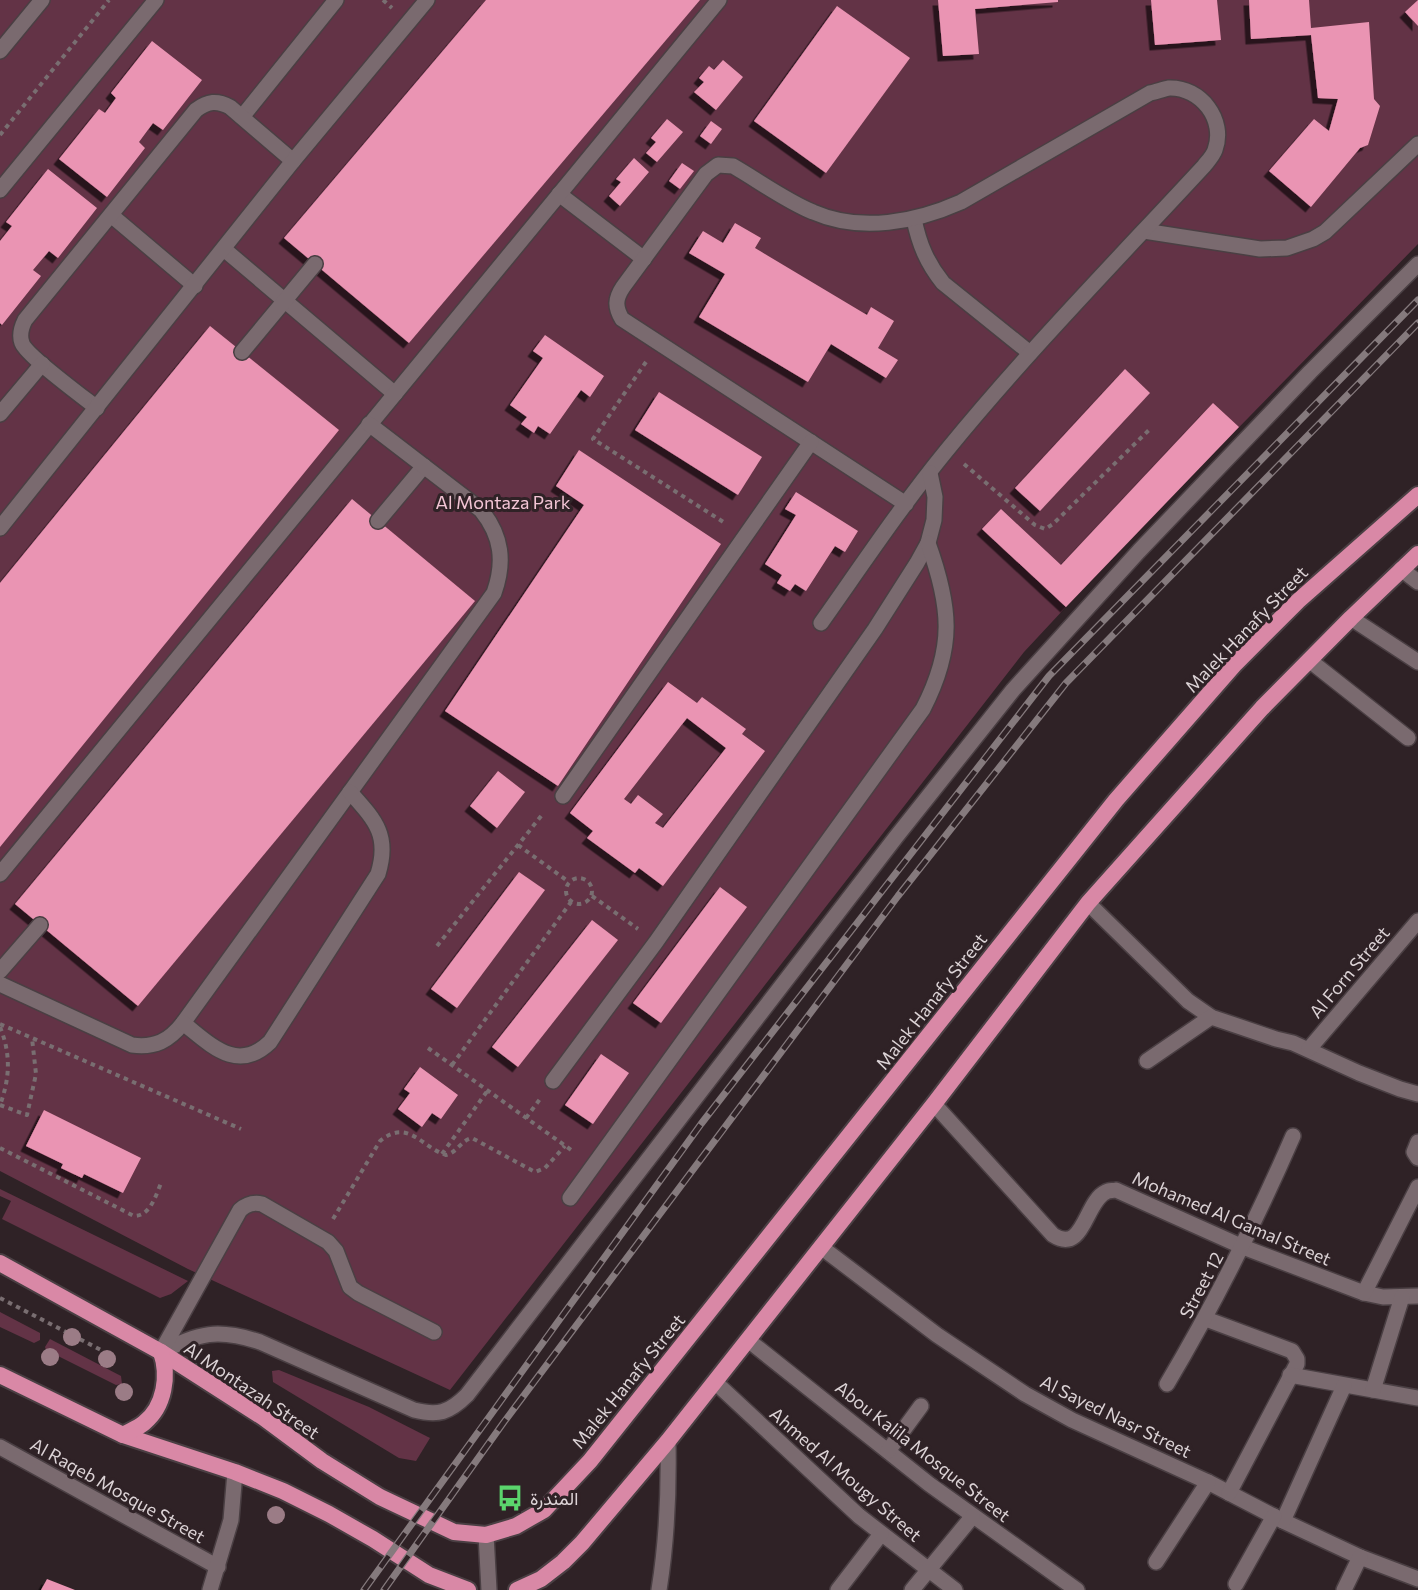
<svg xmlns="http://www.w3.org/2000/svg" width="1418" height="1590" viewBox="0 0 1418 1590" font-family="Commissioner,Vazirmatn,sans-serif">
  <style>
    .green { fill: #633346 }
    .building { fill: #ea94b3; fill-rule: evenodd; filter: url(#shadow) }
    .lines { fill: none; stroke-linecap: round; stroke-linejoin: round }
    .service-casing { stroke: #4a3f43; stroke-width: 18 }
    .minor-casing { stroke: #4a3f43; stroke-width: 18 }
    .tertiary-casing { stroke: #4a3f43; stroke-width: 18 }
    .trunk-casing { stroke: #4a3f43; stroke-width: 20 }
    .path { stroke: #796e71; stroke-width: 4; stroke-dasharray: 4.5 4.5; stroke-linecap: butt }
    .service { stroke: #7a6a6f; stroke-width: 15 }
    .minor { stroke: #7a6a6f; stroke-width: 15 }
    .tertiary { stroke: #7a6a6f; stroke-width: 15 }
    .trunk { stroke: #d988a6; stroke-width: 16 }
    .rail-casing { stroke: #857a7d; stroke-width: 7 }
    .rail { stroke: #2f2226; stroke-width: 4.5; stroke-dasharray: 14; stroke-linecap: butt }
    .tree { fill: #9b7c86 }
    .labels { text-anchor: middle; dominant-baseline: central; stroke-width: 6; stroke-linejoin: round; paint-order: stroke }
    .park-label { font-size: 18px; fill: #f3c5d5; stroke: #2f2226 }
    .street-label { font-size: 18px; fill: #dcd3d6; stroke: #2f2226 }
    .poi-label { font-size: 18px; fill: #dcd3d6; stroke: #2f2226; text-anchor: start }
  </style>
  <defs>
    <filter id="shadow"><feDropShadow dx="-5.5" dy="5.5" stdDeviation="0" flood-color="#0009"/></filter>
  </defs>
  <rect width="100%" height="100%" fill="#2f2226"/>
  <!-- green -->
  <g class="green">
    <polygon points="0,0 1418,0 1418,244 1119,550 1024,652 450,1390 188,1269 0,1171"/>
    <polygon points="0,1189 188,1281 171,1294 160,1298 2,1219 11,1201 0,1196"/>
    <polygon points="0,1312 40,1333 40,1340 34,1343 0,1327"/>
    <polygon points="50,1339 121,1376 122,1384 116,1385 46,1350 45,1347"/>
    <polygon points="279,1370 369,1407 430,1438 416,1461 399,1458 273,1382 272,1371"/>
  </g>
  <!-- building -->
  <g class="building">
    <polygon points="486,0 700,0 409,343 284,238"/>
    <polygon points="938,0 1058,0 1058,2 975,9 979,54 943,56"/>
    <polygon points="1151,0 1217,0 1221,40 1155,45"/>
    <polygon points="1249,0 1309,0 1311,28 1369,22 1374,99 1380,106 1368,145 1360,148 1311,207 1269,171 1314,119 1329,131 1338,99 1318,98 1311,35 1251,39"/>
    <polygon points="1418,0 1418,26 1405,12"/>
    <polygon points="837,6 910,58 826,173 754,121"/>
    <polygon points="152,41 202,80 163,130 153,123 139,142 145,148 107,197 59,159 99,109 105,113 116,98 111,93"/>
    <polygon points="723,60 743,77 716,110 694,92 704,82 699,78 709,66 714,70"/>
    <polygon points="667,119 683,132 657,162 646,153 656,142 651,138"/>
    <polygon points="711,121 722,129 711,144 700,136"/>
    <polygon points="634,158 649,172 620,206 609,196 621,182 616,179"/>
    <polygon points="682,163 694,171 680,189 669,181"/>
    <polygon points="48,169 97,208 58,258 49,251 33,270 41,276 2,325 0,323 0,241 12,226 6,222"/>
    <polygon points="735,223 761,238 755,248 867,315 871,307 894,321 878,348 898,360 886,378 831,344 808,382 699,317 725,274 689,253 703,231 723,243"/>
    <polygon points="210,326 339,430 0,847 0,583"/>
    <polygon points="545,335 604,376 590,397 581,390 550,434 538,426 534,433 521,424 527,417 510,405 543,358 533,351"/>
    <polygon points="1125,369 1150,393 1040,511 1015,488"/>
    <polygon points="659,392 762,457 738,495 635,430"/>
    <polygon points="1213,403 1239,427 1066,607 982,529 1001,509 1061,565"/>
    <polygon points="579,450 721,544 558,786 445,711 584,505 556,486"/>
    <polygon points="796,492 858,531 845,552 835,546 806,591 795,584 790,591 777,583 782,575 765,564 796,515 785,509"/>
    <polygon points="352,499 475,601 138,1006 15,904"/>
    <path d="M668,682L697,703L702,697L746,729L742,734L765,751L663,886L639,868L635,873L587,838L593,831L570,813ZM687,718L726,748L663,828L655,823L663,814L638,795L631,804L624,799Z"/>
    <polygon points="498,771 525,792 497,828 470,806"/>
    <polygon points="519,872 545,890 457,1008 431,989"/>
    <polygon points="720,887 747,907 661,1023 633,1003"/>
    <polygon points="592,920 618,940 518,1067 492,1047"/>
    <polygon points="601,1054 629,1073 593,1124 565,1105"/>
    <polygon points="420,1067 458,1095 441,1119 432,1113 422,1127 398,1109 410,1093 404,1089"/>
    <polygon points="44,1110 141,1158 123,1193 84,1174 82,1178 61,1168 63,1164 26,1146"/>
    <polygon points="47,1579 70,1588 75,1590 41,1590"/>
  </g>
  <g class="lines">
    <!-- service casing -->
    <g class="service-casing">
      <g id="service">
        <polyline points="0,51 42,0"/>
        <polyline points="242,117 336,0"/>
        <polyline points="0,190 156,0"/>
        <polyline points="559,194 644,259"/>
        <polyline points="111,215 195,286"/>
        <path d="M914,219C919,244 927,263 943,283L1030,353"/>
        <polyline points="1144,231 1260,249 1287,248 1313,239 1325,232 1418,144"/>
        <polyline points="225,250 395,394"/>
        <polyline points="242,352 315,264"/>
        <path d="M97,408C83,397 26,355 22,343C19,335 21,328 25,320L196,110C208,101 217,100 230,107L293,161"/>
        <polyline points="0,414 42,364"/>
        <polyline points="378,521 424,466"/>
        <polyline points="0,528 293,161 427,0"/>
        <path d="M821,623C862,565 902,505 947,450C1028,351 1117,260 1204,166C1207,162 1213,156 1215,150C1226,120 1201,87 1169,88C1163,89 1156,92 1150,93L961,202C916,222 861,233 813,212C786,201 759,181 733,166L718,165L706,174L623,287C615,299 615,307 622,319L906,504"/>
        <polyline points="563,796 811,442"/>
        <polyline points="0,874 719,0"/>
        <polyline points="0,971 40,925"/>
        <path d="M0,984L132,1045C155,1048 169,1041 183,1023L494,593C505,562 502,536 481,510L369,424"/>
        <path d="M183,1023C210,1044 237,1074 270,1042L378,874C390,835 375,820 350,792"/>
        <polyline points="553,1081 656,942 875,629 917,563 928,543 934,520 935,497 930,473"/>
        <path d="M570,1198L923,709C955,647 951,607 928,543"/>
        <path d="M161,1352C200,1333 217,1328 260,1342L414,1410C438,1416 449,1413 467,1395L896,837L1013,690L1139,551L1310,372L1418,264"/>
        <path d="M161,1352L240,1210C247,1204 253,1202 262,1204L328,1242L336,1251L350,1287L358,1293L434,1332"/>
      </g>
    </g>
    <!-- minor casing -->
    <g class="minor-casing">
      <g id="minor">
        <polyline points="1401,569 1418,582"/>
        <polyline points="1351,618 1418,662"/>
        <polyline points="1309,660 1408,738"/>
        <polyline points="1088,903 1188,1001 1211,1017 1276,1039 1293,1043 1359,1073 1400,1089 1418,1094"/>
        <polyline points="1309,1049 1418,921"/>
        <polyline points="1147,1061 1211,1017"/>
        <path d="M934,1104L1053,1235C1084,1255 1085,1201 1106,1192C1109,1190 1113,1191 1116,1190L1243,1247L1364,1293L1383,1297L1418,1296"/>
        <polyline points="1418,1142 1414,1152 1418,1158"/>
        <polyline points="821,1247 937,1335 1025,1394 1072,1420 1208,1482 1283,1521 1360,1557 1418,1579"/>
        <polyline points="1364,1293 1418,1187"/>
        <polyline points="1206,1319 1292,1351 1297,1359 1297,1364 1229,1493"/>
        <polyline points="748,1340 929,1484 1077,1590"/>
        <polyline points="1290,1375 1418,1398"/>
        <polyline points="715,1382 859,1516 955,1590"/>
        <path d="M1167,1384C1215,1303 1256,1221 1293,1136"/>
        <polyline points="1373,1390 1402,1297"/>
        <polyline points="0,1447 218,1567"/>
        <polyline points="888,1451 921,1406"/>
        <polyline points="1283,1521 1344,1386"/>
        <polyline points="1156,1562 1208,1482"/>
        <polyline points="1236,1584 1274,1516"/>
        <path d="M659,1590C667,1540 669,1491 668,1441"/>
        <polyline points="838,1590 881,1534"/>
        <polyline points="912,1590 972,1517"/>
        <polyline points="1344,1590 1360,1557"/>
      </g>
    </g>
    <!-- tertiary casing -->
    <g class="tertiary-casing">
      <g id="tertiary">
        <polyline points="486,1535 489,1590"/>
        <polyline points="210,1590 231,1520 235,1472"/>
      </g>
    </g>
    <!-- trunk casing -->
    <g class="trunk-casing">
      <g id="trunk">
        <polyline points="0,1263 161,1352 264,1418 322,1461 380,1497 454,1532 486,1535 516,1526 544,1510 590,1461 1116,800 1235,664 1298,601 1418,495"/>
        <polyline points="0,1375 123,1435 235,1472 283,1491 329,1514 373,1539 429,1575 468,1590"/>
        <path d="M123,1435C130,1431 138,1428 144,1423C165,1406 169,1375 161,1352"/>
        <polyline points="517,1590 541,1579 563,1562 582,1543 668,1441 934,1104 1088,903 1262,708 1351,618 1418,554"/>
      </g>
    </g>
    <!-- path -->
    <g class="path">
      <polyline points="383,0 392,8"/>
      <polyline points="0,135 109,0"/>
      <polyline points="646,362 593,439 725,523"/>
      <polyline points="964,464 1035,525 1045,529 1053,524 1150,429"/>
      <polyline points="518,845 569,882"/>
      <circle cx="579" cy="891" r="13"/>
      <polyline points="592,896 638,929"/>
      <polyline points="437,946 542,815"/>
      <polyline points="0,1024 241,1129"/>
      <path d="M0,1027C11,1054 10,1078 0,1105"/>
      <polyline points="428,1048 574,1152"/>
      <polyline points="452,1065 571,902"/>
      <polyline points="0,1105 27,1115 36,1074 32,1038"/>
      <polyline points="526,1118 540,1099"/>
      <path d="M0,1148L134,1216C151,1216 156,1194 162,1181"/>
      <polyline points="442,1154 488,1090"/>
      <path d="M333,1219L380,1141C408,1118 421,1147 446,1155C458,1152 461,1140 472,1138L535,1172L545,1168L565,1146"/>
      <polyline points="0,1298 103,1351"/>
    </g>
    <!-- service -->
    <use href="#service" class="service"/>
    <!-- minor -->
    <use href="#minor" class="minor"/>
    <!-- tertiary -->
    <use href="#tertiary" class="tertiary"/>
    <!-- trunk -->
    <use href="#trunk" class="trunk"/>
    <!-- rail casing -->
    <g class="rail-casing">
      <g id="rail">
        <polyline points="364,1590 701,1124 1049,676 1418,300"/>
        <polyline points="384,1590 504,1422 898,896 1066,683 1418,323"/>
      </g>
    </g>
    <!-- rail -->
    <use href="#rail" class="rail"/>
  </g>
  <!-- trees -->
  <g class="tree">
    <circle cx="72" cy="1337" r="9"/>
    <circle cx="50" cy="1357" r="9"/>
    <circle cx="107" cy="1359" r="9"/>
    <circle cx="124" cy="1392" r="9"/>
    <circle cx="276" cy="1515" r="9"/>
  </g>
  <!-- icons -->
  <defs>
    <g id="bus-bare" transform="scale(2.07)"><path d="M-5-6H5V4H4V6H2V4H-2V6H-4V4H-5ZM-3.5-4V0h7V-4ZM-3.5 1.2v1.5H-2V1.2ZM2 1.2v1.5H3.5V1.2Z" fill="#5bd56d" stroke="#2f2226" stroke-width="2.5" paint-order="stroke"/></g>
  </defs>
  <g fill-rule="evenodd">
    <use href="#bus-bare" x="510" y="1498"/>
  </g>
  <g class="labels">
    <!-- park labels -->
    <g class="park-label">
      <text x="503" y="502">Al Montaza Park</text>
    </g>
    <!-- street labels -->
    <g class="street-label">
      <text transform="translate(1246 629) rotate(-46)">Malek Hanafy Street</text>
      <text transform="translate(1349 972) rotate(-50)">Al Forn Street</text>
      <text transform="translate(931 1001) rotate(-52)">Malek Hanafy Street</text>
      <text transform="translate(1232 1218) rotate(23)">Mohamed Al Gamal Street</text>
      <text transform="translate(1201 1285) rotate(-62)">Street 12</text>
      <text transform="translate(628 1381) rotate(-51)">Malek Hanafy Street</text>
      <text transform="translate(252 1390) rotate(34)">Al Montazah Street</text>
      <text transform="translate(1116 1416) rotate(26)">Al Sayed Nasr Street</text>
      <text transform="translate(923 1451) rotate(38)">Abou Kalila Mosque Street</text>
      <text transform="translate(846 1474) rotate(41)">Ahmed Al Mougy Street</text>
      <text transform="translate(118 1490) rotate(29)">Al Raqeb Mosque Street</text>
    </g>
    <!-- poi labels -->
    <g class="poi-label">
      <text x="530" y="1498">المندرة</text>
    </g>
  </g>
</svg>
